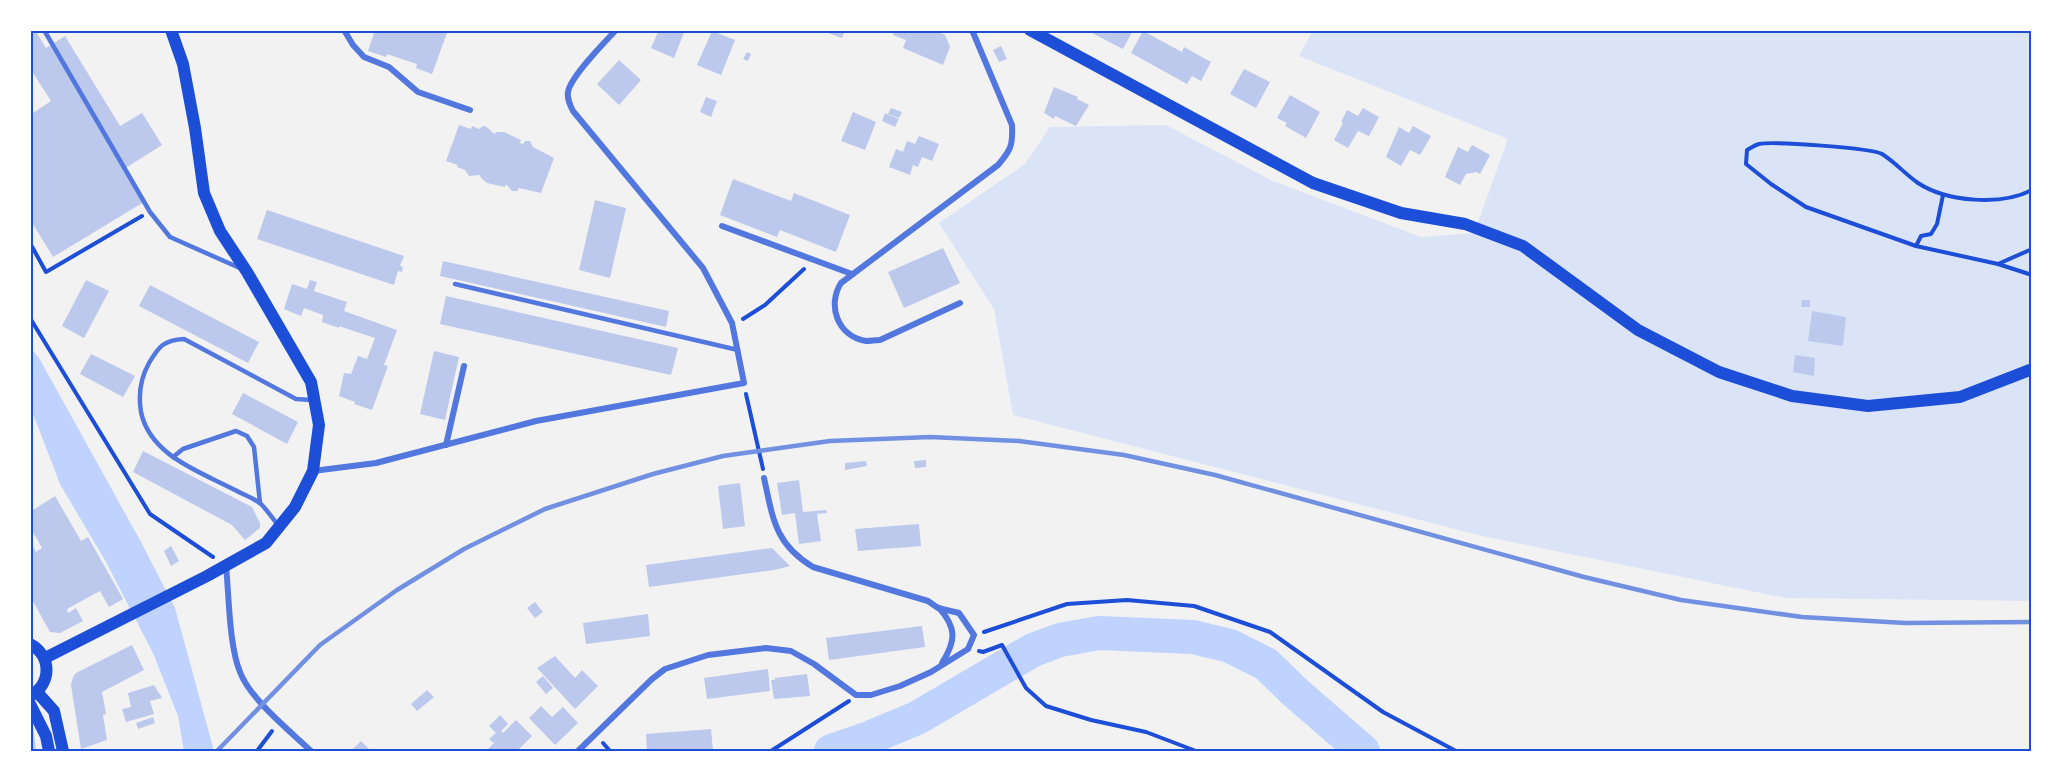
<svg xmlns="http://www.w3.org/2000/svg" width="2062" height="781" viewBox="0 0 2062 781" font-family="'IBM Plex Sans',sans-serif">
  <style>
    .green { fill: #dbe4f7 }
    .water { fill: #bfd3fe }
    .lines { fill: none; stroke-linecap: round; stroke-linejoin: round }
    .river { stroke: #bfd3fe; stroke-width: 34 }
    .building { fill: #bdc9ec }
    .path { stroke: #1d4ed8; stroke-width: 4 }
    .service { stroke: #5277de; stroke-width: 4.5 }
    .minor { stroke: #5277de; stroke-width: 6 }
    .secondary { stroke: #1d4ed8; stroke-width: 12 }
    .rail { stroke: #7290e2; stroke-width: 4.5 }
    .neatline { fill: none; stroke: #1d4ed8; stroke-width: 2 }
  </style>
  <rect width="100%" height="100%" fill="#f2f2f2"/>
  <!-- green -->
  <polygon class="green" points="1313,30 2032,30 2032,601 1785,598 1482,536 1013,415 994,309 939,223 1025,164 1050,127 1166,125 1273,181 1421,237 1474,233 1508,139 1299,56"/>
  <!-- water -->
  <polygon class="water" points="30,347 39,358 141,542 175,608 214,751 184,751 178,716 153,653 106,562 60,484 30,406"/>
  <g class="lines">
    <!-- river -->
    <polyline class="river" points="831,751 869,738 917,718 1033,650 1060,640 1099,633 1193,637 1230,646 1266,664 1296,693 1363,751"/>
  </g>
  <!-- building -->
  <g class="building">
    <polygon points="30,30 35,30 46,48 65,36 120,126 142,113 162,145 124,169 144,202 53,257 30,219 30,115 51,101 30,68"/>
    <polygon points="375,30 448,30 432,74 416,68 417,64 387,54 386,57 368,51"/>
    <polygon points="659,30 685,30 674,58 651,48"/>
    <polygon points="820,30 845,30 842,38"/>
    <polygon points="895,30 940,30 939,32 945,35 950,47 943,65 903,48 906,40 893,35"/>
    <polygon points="1093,30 1133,30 1123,49 1092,33"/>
    <polygon points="712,31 735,40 721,75 697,65"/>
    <polygon points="1143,31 1182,52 1184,47 1211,62 1201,81 1192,76 1187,84 1131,53"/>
    <polygon points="1001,46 1007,59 999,62 993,50"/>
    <polygon points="747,52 751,54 748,61 743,59"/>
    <polygon points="619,60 641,80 619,105 597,84"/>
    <polygon points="1244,69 1270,82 1256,108 1230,94"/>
    <polygon points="1054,87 1078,97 1077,99 1089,105 1076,126 1055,116 1054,119 1044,113"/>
    <polygon points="1290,95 1320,112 1306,138 1285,126 1287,123 1277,118"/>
    <polygon points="706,97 717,101 711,117 700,112"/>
    <polygon points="891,108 902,112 899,118 888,114"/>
    <polygon points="1363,108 1379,117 1369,136 1358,131 1348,148 1334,140 1343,123 1341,122 1347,110 1358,116"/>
    <polygon points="853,112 876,122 865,150 841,141"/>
    <polygon points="885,113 899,119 895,127 882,121"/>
    <polygon points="459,125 471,129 472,126 479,129 483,126 487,127 494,134 497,132 504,132 521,140 520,143 523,144 525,141 530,141 533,147 554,158 541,193 519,188 517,191 512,191 506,184 505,187 487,183 481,178 480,175 469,176 465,170 457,167 458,165 446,161"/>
    <polygon points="1413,126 1431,136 1420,155 1410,150 1401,166 1386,157 1399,127 1409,133"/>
    <polygon points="919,136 939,144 932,161 922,157 918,167 913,165 910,175 889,167 896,149 903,152 907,141 915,144"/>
    <polygon points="1472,145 1490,155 1480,174 1477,172 1466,174 1460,185 1445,177 1458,147 1468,152"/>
    <polygon points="733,179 791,201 794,193 850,215 836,252 780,230 777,237 720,215"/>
    <polygon points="595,200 626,208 610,278 579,270"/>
    <polygon points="267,210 404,256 400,266 403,267 402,272 398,271 394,285 257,239"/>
    <polygon points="943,248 960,283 904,308 888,272"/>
    <polygon points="443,261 669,311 666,327 440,276"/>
    <polygon points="86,280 109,291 84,338 62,326"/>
    <polygon points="310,280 317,282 314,291 347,302 344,311 397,330 384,365 388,366 372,410 354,404 355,402 339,396 344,373 351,374 358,356 367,359 375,338 339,326 339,328 322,322 323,315 304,308 301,316 284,309 292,284 307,289"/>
    <polygon points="150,285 259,342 248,363 139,306"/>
    <polygon points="446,296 678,348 671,375 440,324"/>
    <polygon points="1802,300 1810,300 1810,307 1801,307"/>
    <polygon points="1812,311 1846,317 1843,346 1808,341"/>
    <polygon points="434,351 459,357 445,420 420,414"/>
    <polygon points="91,354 135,376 123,397 80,374"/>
    <polygon points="1795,355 1815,358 1814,376 1793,372"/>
    <polygon points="243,393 298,422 287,444 232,414"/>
    <polygon points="143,451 252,507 260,523 260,528 245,540 232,525 133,472"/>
    <polygon points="926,460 926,467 915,468 914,461"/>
    <polygon points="866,461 867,466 845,470 845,463"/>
    <polygon points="799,480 803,512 826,510 827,513 817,514 821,541 799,544 795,513 782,515 777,483"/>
    <polygon points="740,483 745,526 723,529 718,486"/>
    <polygon points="55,496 81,541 88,537 123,599 109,607 100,591 67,609 68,613 76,608 83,621 60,633 50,632 30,596 30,542 36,552 42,548 30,527 30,512"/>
    <polygon points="919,524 921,546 858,551 855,529"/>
    <polygon points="171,546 179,561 171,566 164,551"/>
    <polygon points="772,548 790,566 774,570 649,587 646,565"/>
    <polygon points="535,602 543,612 535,618 527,608"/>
    <polygon points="648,614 650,636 586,644 583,623"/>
    <polygon points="922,626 925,647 829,660 826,638"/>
    <polygon points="132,645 144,670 102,692 106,714 103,715 107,740 81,749 71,685 73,677 76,673"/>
    <polygon points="555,656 575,678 582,670 598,686 575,709 537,668"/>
    <polygon points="768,669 770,691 707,699 704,678"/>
    <polygon points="807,674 810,696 774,699 771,680 775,680 775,678"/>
    <polygon points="543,676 553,688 546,694 536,682"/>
    <polygon points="154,685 162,698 150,701 154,714 126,722 122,709 131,707 128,693"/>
    <polygon points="427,690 434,697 417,711 411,704"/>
    <polygon points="541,706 552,717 563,707 578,723 555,745 529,718"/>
    <polygon points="500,715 508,724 501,731 503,733 516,720 532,736 517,751 486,751 494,743 489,739 496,733 489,726"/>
    <polygon points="153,717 155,723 138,729 136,723"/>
    <polygon points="30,722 33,725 36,751 30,751"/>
    <polygon points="711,729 713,751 647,751 646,734"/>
    <polygon points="361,741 371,751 351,751"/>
  </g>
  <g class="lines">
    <!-- path -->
    <g class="path">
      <path d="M2032,190C2001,206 1947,202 1918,183C1905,174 1895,162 1882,154C1871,148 1774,141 1759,144C1755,145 1751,148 1747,150L1746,164L1771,184L1806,207L1916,246L1998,264L2032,275"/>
      <polyline points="30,243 46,272 142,216"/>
      <polyline points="1916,246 1921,236 1931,234 1937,224 1943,195"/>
      <polyline points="1998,264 2032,249"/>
      <polyline points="30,318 150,514 213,557"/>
      <polyline points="743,319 765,305 804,269"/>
      <polyline points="746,394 763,469"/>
      <polyline points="984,632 1067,604 1127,600 1194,606 1270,632 1383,712 1456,751"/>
      <polyline points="979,651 983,652 1002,645 1026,688 1046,706 1091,720 1146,732 1196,751"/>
      <polyline points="603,743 610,751"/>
      <polyline points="257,751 272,731"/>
      <polyline points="771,751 849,701"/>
    </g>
    <!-- service -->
    <g class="service">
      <polyline points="44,30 150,212 170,237 242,269"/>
      <polyline points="455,284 738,350"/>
      <polyline points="173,457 183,449 236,431 247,436 254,447 260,503"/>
      <path d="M278,525C273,519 267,510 261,504C254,498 244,495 237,491C201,472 150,456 141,412C138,394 140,379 149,363C159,346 164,340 184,339L296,399L312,400"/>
    </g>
    <!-- minor -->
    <g class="minor">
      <polyline points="344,30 353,45 364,57 389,67 418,92 470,110"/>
      <polyline points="722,226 852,274"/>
      <path d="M960,303L880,340C876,340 870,341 866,341C837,336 827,305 841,283L998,165C1011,150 1013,145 1012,125L972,30"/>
      <polyline points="446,445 464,366"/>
      <path d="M313,471L376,463L536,421L744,383L732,323L703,268L573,111C570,105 567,99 568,92C570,77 604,43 616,30"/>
      <path d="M226,566C229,595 229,646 240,672C250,699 290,731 311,751"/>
      <path d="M939,608C957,628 956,641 942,663"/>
      <path d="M578,751L652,679L665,669L708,655L766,648L791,651L814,664L856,695H871L900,686L931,672L968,649L974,635L959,613L938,608L928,601L813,567C775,544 773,519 764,478"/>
    </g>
    <!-- secondary -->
    <g class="secondary">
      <polyline points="1030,30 1313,183 1401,213 1465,224 1523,246 1638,330 1719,372 1792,396 1868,406 1960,397 2032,369"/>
      <path d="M30,644C52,656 52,684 30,696"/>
      <polyline points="45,658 207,576 266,543 295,507 313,471 319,425 311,382 247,272 220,231 204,193 195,128 183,64 171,30"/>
      <polyline points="37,692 54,711 63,751"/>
      <polyline points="30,704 46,736 49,751"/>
    </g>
    <!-- rail -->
    <polyline class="rail" points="217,751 320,645 397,590 464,549 545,509 653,474 723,456 830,441 930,437 1019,441 1124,455 1215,475 1584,577 1681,600 1802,617 1905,623 2032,622"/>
  </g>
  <!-- border -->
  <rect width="2062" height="781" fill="none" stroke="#ffffff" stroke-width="63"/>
  <rect x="32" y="32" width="1998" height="718" class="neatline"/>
</svg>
